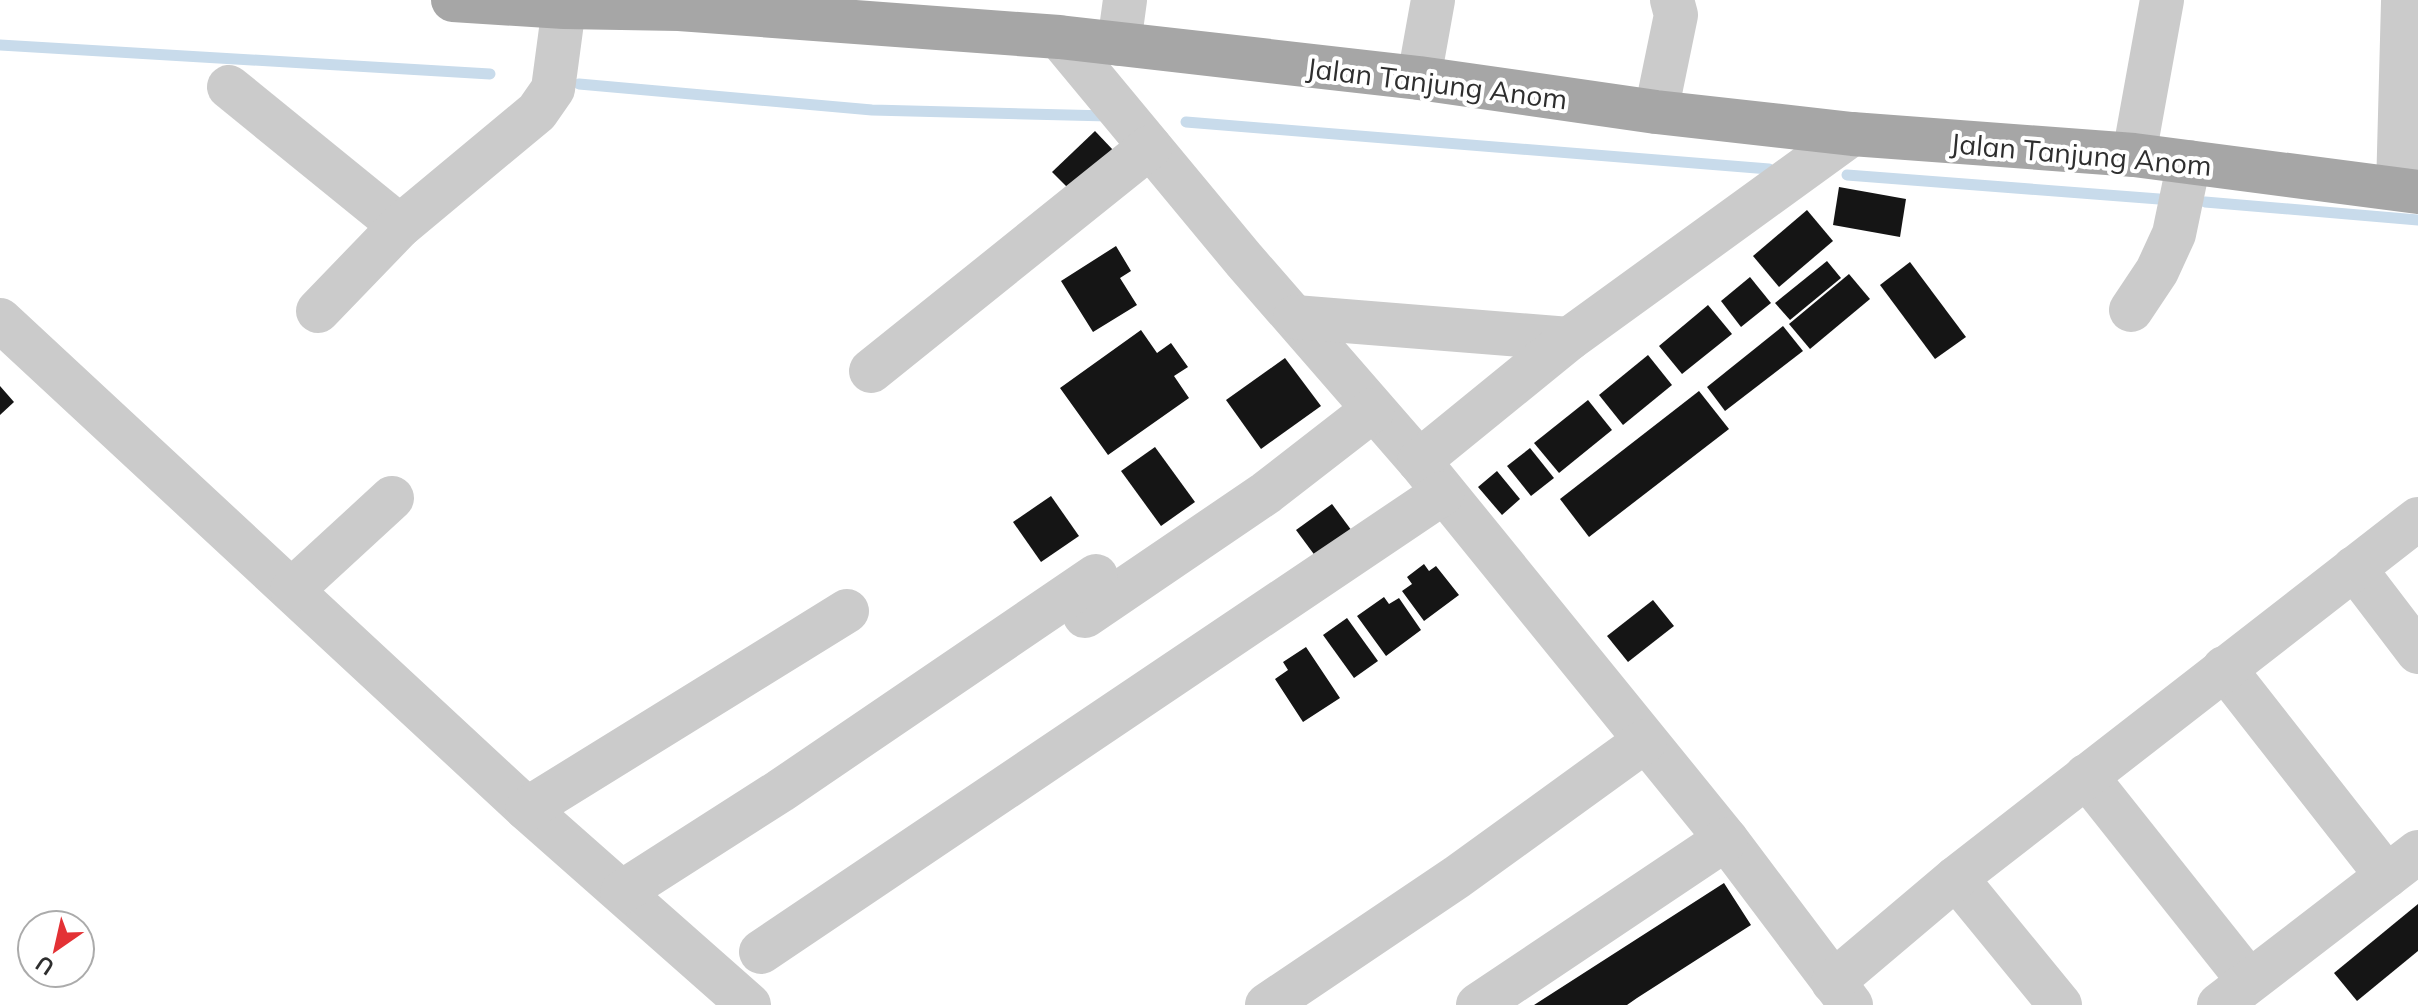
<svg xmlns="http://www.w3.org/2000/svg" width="2418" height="1005" viewBox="0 0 2418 1005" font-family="Mulish,sans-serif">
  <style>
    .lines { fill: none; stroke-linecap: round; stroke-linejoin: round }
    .stream { stroke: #c8dbeb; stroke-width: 11 }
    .building { fill: #151515 }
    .minor { stroke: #cbcbcb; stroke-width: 44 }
    .major { stroke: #a6a6a6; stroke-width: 44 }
    .labels { text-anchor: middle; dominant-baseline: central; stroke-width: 8; stroke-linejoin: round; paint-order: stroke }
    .street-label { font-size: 28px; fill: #2e2e2e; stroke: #fff }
  </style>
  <rect width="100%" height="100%" fill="#fff"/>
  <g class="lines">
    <!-- stream -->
    <g class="stream">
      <polyline points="0,45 490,74"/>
      <polyline points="579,84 872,110 1109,116"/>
      <polyline points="1186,122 1769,169"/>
      <polyline points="1847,175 2159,199"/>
      <polyline points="2205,202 2418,220"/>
    </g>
  </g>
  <!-- building -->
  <g class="building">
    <polygon points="1095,131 1114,151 1072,192 1052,172"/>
    <polygon points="1839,187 1906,199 1900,237 1833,225"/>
    <polygon points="1807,210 1833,241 1779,287 1753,256"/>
    <polygon points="1116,246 1131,271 1120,278 1137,305 1093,332 1061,281"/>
    <polygon points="1827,261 1841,278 1790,320 1775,303"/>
    <polygon points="1910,262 1966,337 1935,359 1880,285"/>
    <polygon points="1849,274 1870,299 1810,349 1789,324"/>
    <polygon points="1750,277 1771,303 1741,327 1721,301"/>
    <polygon points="1708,305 1732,334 1682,374 1659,346"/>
    <polygon points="1783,326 1803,351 1725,411 1707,387"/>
    <polygon points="1141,330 1157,353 1171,343 1188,367 1174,376 1189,398 1108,455 1060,388"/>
    <polygon points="1648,355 1672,385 1623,425 1599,395"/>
    <polygon points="1285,358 1321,406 1261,449 1226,400"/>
    <polygon points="0,386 14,402 0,415"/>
    <polygon points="1699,391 1729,429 1589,537 1560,499"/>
    <polygon points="1588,400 1612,430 1559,473 1534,443"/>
    <polygon points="1155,447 1195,502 1161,526 1121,471"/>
    <polygon points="1530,448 1554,478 1531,496 1507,466"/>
    <polygon points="1497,471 1520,499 1502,515 1478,487"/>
    <polygon points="1051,496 1079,536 1041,562 1013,522"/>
    <polygon points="1332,504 1352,531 1316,557 1296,530"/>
    <polygon points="1424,564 1429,571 1436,566 1459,595 1424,621 1402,591 1412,584 1407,577"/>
    <polygon points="1384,597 1389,604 1399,598 1421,630 1386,656 1357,616"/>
    <polygon points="1653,600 1674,626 1628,662 1607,636"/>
    <polygon points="1347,618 1378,661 1354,678 1323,635"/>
    <polygon points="1306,647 1340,698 1303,722 1275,679 1288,670 1283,662"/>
    <polygon points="1724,883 1751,925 1637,998 1627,1005 1534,1005"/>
    <polygon points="2418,904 2418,951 2357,1001 2334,973"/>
  </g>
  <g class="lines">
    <!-- minor -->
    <g class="minor">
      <polyline points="1059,37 1244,260 1419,461 1726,839 1851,1005"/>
      <polyline points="1119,44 1125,0"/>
      <polyline points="1419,78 1433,0"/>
      <polyline points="229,87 400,226"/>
      <polyline points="1656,112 1676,15 1672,0"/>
      <polyline points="2134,155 2162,0"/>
      <polyline points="2398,189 2403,2"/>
      <polyline points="2131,310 2157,271 2174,234 2189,162"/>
      <polyline points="318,311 400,226 537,112 553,89 564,7"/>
      <polyline points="1295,317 1569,339"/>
      <polyline points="0,320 527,809 749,1005"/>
      <polyline points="871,371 1150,147"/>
      <polyline points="1419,461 1569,339 1852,134"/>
      <polyline points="2354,568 2418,652"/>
      <polyline points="292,590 392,498"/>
      <polyline points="1085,616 1266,493 1373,410"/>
      <polyline points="2224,668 2387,876"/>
      <polyline points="2086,776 2249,981"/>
      <polyline points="527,809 847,611"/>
      <polyline points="1956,878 2060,1005"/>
      <polyline points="622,892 780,791 1096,576"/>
      <polyline points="761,952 1443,493"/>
      <polyline points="1833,982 1956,878 2418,519"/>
      <polyline points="1267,1005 1457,877 1645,741"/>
      <polyline points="1478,1005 1726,839"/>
      <polyline points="2219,1005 2418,852"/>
    </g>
    <!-- major -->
    <polyline class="major" points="453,0 564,7 679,9 1059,37 1419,78 1656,112 1852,134 2134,155 2418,192"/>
  </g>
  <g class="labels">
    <!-- street labels -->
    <g class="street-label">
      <text transform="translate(1437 83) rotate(7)">Jalan Tanjung Anom</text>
      <text transform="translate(2081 154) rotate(5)">Jalan Tanjung Anom</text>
    </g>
  </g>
  <!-- north arrow -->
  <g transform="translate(56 949) rotate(214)"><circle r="38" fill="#ffffff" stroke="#ababab" stroke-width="2"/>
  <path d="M0-6L14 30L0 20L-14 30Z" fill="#e33135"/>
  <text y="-12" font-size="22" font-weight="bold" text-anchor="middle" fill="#2e2e2e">U</text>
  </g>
</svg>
